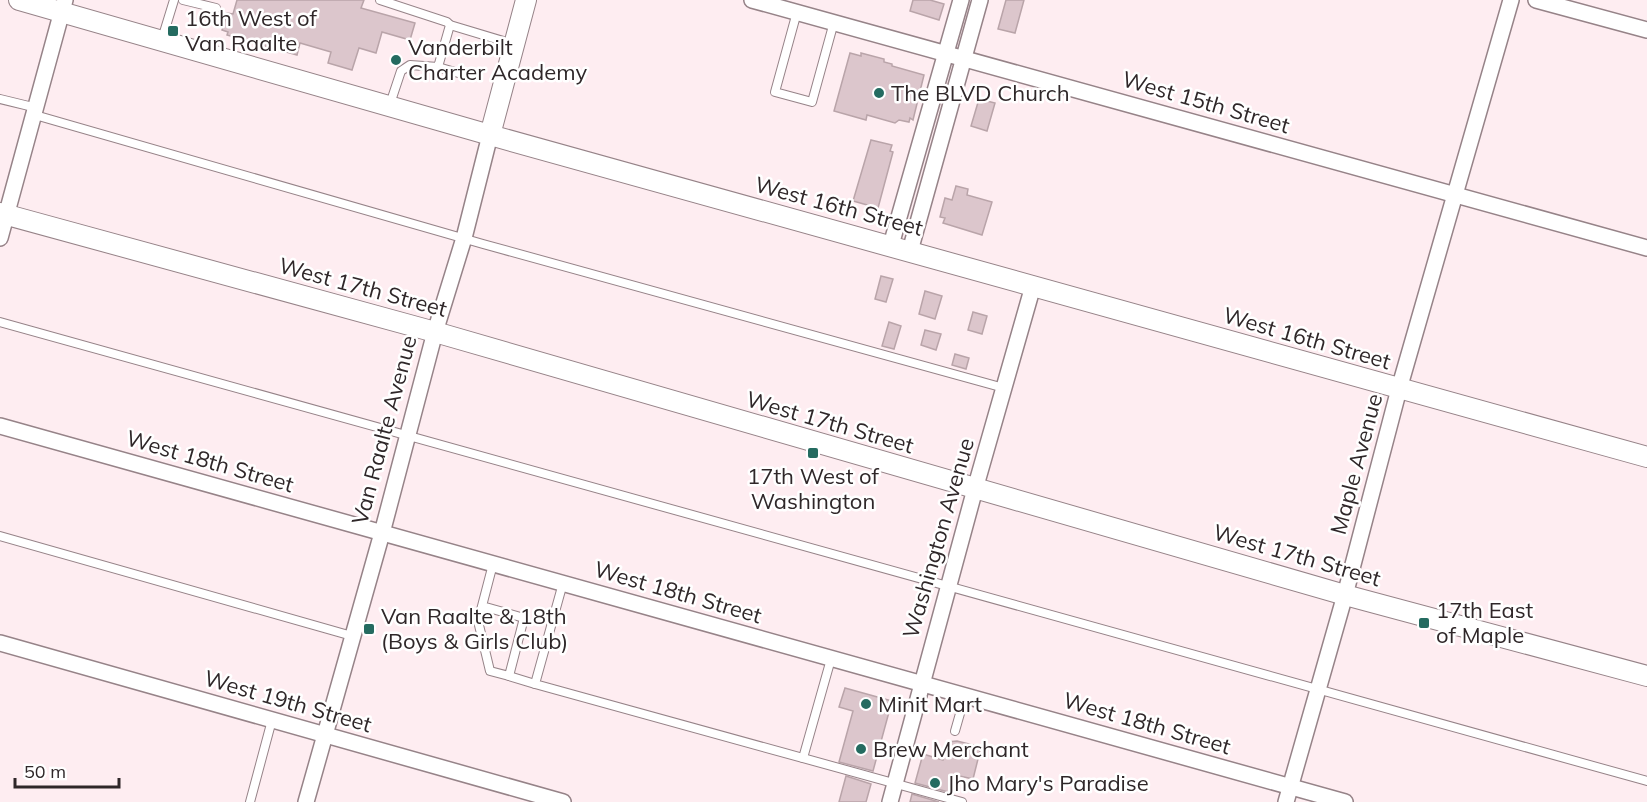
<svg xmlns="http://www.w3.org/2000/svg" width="1647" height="802" viewBox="0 0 1647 802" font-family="Mulish,sans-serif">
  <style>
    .building { fill: #dcc6cc; stroke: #b9a4a9; stroke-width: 1.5 }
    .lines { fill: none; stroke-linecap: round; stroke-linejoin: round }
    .service-casing { stroke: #968388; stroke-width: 10 }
    .minor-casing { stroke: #968388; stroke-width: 18 }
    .tertiary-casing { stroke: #968388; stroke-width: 22 }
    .service { stroke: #fff; stroke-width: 8 }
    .minor { stroke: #fff; stroke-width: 15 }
    .tertiary { stroke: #fff; stroke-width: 20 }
    .poi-dot { fill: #246b60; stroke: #fff; stroke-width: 2 }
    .labels { text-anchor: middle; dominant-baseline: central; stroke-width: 5; stroke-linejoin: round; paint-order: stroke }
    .poi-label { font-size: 22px; fill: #2f2729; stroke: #fff; text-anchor: start }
    .street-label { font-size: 22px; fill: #2f2729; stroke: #fff }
  </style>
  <rect width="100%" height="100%" fill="#feedf1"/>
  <!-- building -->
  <g class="building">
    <polygon points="237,0 364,0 361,8 415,23 410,40 382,32 376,53 359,48 352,70 328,63 331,52 300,43 297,55 227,35 228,32 222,30 227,13 233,14"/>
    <polygon points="913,0 930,0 944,4 939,20 910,11"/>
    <polygon points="1006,0 1024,0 1015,33 998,29"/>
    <polygon points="850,53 861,56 861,53 884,59 884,62 892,64 892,66 924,75 913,120 910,118 909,122 899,120 895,123 867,115 866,120 834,111"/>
    <polygon points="979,99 995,103 987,131 971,126"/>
    <polygon points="871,140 892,145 890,151 893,152 878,208 853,201"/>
    <polygon points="956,186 968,189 967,195 992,202 982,235 943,223 945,218 940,217 945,198 952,200"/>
    <polygon points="881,276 893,279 886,302 875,299"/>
    <polygon points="925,291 942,296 935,319 919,314"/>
    <polygon points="973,312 987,316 982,334 968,330"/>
    <polygon points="889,322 901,326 894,349 882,346"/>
    <polygon points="925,330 941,334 936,350 921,345"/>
    <polygon points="955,354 969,358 966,369 952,365"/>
    <polygon points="845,688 892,701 873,771 839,762 853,711 839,707"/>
    <polygon points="957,741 981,747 973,779 960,776 952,793 915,783 923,754 943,760 947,742"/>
    <polygon points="846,776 871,784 866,802 839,802"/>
    <polygon points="912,794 939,802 910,802"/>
  </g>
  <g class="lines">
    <!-- service casing -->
    <g class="service-casing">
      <g id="service">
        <polyline points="183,0 216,8"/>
        <polyline points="380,0 447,22 450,25 438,67 410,65 401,71 390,104"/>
        <polyline points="797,12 775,92 812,102 834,22"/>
        <polyline points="450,25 513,44"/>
        <polyline points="162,39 174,0"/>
        <polyline points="438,67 465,75"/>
        <polyline points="0,99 37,108"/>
        <polyline points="35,115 483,244 1004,388"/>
        <polyline points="0,322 1647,781"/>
        <polyline points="0,536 352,636"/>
        <polyline points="563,583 535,684 962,802"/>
        <polyline points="482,606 478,621 490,671 509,676 524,618 482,606 493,564"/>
        <polyline points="509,676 535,684"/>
        <polyline points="955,731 965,696"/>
        <polyline points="803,758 831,659"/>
        <polyline points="250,802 272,720"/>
      </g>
    </g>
    <!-- minor casing -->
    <g class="minor-casing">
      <g id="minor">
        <polyline points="752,0 1647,248"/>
        <polyline points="1536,0 1647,30"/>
        <polyline points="0,238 65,0"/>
        <polyline points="891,245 961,0"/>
        <polyline points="910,251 980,0"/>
        <polyline points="0,426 1345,802"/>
        <polyline points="0,643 563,802"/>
        <polyline points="306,802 382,533 435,332 464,238 490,135"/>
        <polyline points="890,802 975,489 1033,286"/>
        <polyline points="1286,802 1345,595 1399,389 1511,0"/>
      </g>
    </g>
    <!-- tertiary casing -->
    <g class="tertiary-casing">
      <g id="tertiary">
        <polyline points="19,0 490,135 1647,457"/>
        <polyline points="490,135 526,0"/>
        <polyline points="0,213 435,332 1345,595 1647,676"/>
      </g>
    </g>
    <!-- service -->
    <use href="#service" class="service"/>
    <!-- minor -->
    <use href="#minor" class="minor"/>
    <!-- tertiary -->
    <use href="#tertiary" class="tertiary"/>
  </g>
  <!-- markers -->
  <g class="poi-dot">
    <rect x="167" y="25" width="12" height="12" rx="3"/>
    <circle cx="396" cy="60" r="6"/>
    <circle cx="879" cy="93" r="6"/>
    <rect x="807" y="447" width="12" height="12" rx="3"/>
    <rect x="1418" y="617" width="12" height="12" rx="3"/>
    <rect x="363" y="623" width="12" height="12" rx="3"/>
    <circle cx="866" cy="704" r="6"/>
    <circle cx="861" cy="749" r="6"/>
    <circle cx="935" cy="783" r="6"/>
  </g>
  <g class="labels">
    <!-- poi labels -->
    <g class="poi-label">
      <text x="185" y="18">16th West of<tspan x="185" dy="25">Van Raalte</tspan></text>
      <text x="408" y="47">Vanderbilt<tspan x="408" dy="25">Charter Academy</tspan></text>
      <text x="891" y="93">The BLVD Church</text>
      <text x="813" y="476" text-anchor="middle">17th West of<tspan x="813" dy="25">Washington</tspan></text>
      <text x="1436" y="610">17th East<tspan x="1436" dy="25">of Maple</tspan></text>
      <text x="381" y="616">Van Raalte &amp; 18th<tspan x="381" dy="25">(Boys &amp; Girls Club)</tspan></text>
      <text x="878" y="704">Minit Mart</text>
      <text x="873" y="749">Brew Merchant</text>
      <text x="947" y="783">Jho Mary's Paradise</text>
    </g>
    <!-- street labels -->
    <g class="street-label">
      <text transform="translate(1206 102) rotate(16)">West 15th Street</text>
      <text transform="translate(839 206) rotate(15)">West 16th Street</text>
      <text transform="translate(363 287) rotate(15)">West 17th Street</text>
      <text transform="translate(1307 338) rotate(16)">West 16th Street</text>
      <text transform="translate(830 422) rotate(16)">West 17th Street</text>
      <text transform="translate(384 430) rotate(-75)">Van Raalte Avenue</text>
      <text transform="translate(210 461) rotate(16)">West 18th Street</text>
      <text transform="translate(1356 464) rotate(-75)">Maple Avenue</text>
      <text transform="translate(938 538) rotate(-74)">Washington Avenue</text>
      <text transform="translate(1297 555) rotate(16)">West 17th Street</text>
      <text transform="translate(678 592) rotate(16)">West 18th Street</text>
      <text transform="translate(288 701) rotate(16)">West 19th Street</text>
      <text transform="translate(1147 723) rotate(16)">West 18th Street</text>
    </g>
  </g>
  <!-- scale -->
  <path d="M15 778v9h104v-9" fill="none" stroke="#2f2729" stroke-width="3"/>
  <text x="24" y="778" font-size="18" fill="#2f2729" stroke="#ffffff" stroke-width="4.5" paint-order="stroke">50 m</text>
</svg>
